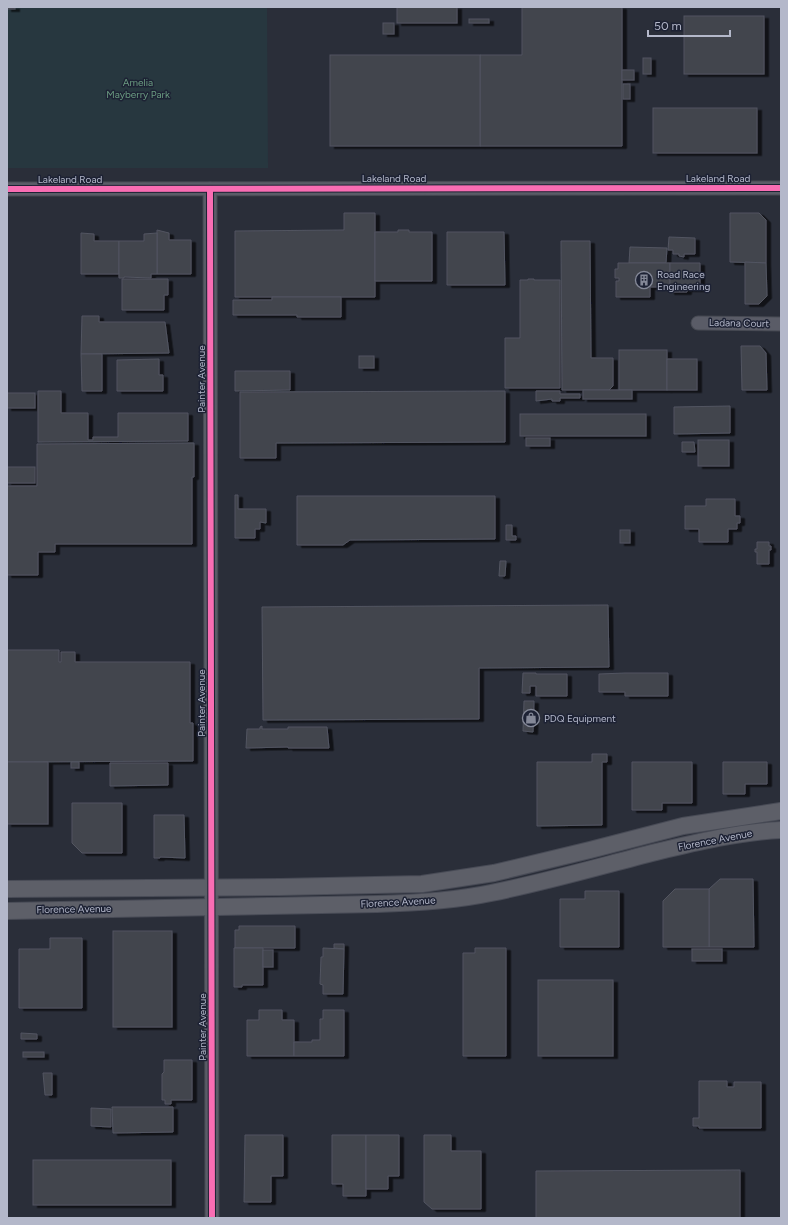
<svg xmlns="http://www.w3.org/2000/svg" width="788" height="1225" viewBox="0 0 788 1225" font-family="Figtree,sans-serif">
  <style>
    .green { fill: #27373f }
    .building { fill: #42444e; stroke: #525561; filter: url(#shadow) }
    .lines { fill: none; stroke-linecap: round; stroke-linejoin: round }
    .minor-casing { stroke: #464952; stroke-width: 15 }
    .major-casing { stroke: #484b56; stroke-width: 18 }
    .minor { stroke: #5a5c67; stroke-width: 13 }
    .major { stroke: #5d5f68; stroke-width: 16 }
    .cycleway-casing { stroke: #1d2234; stroke-width: 8 }
    .cycleway { stroke: #f96db3; stroke-width: 6 }
    .labels { text-anchor: middle; dominant-baseline: central; stroke-width: 3; stroke-linejoin: round; paint-order: stroke }
    .park-label { font-size: 10px; fill: #6a9b80; stroke: #1d2234 }
    .street-label { font-size: 10px; fill: #b4b8ca; stroke: #1d2234 }
    .poi-label { font-size: 10px; fill: #b4b8ca; stroke: #1d2234; text-anchor: start }
  </style>
  <defs>
    <filter id="shadow"><feDropShadow dx="4.5" dy="2.5" stdDeviation="0" flood-color="#0009"/></filter>
  </defs>
  <rect width="100%" height="100%" fill="#2a2e39"/>
  <!-- green -->
  <polygon class="green" points="7,7 267,7 268,168 7,168"/>
  <!-- building -->
  <g class="building">
    <rect x="7" y="7" width="8" height="2"/>
    <rect x="397" y="7" width="60" height="16"/>
    <polygon points="522,7 622,7 622,146 480,146 480,55 522,55"/>
    <rect x="684" y="16" width="80" height="58"/>
    <rect x="469" y="19" width="20" height="4"/>
    <rect x="383" y="23" width="11" height="11"/>
    <rect x="330" y="55" width="150" height="91"/>
    <rect x="643" y="58" width="8" height="16"/>
    <rect x="622" y="70" width="12" height="10"/>
    <rect x="623" y="84" width="7" height="15"/>
    <rect x="653" y="108" width="104" height="45"/>
    <polygon points="344,213 375,213 375,297 235,297 235,231 344,230"/>
    <polygon points="730,213 759,213 766,220 766,263 730,262"/>
    <polygon points="157,230 169,233 169,240 191,240 191,274 157,274"/>
    <polygon points="398,230 409,230 409,232 432,232 432,281 375,281 375,232 398,232"/>
    <polygon points="447,232 504,232 505,285 447,285"/>
    <polygon points="81,233 94,234 94,241 119,241 119,274 81,274"/>
    <polygon points="157,233 157,274 151,274 151,278 124,277 124,278 119,278 119,241 144,241 144,234"/>
    <polygon points="669,237 695,238 695,254 684,254 684,257 679,256 679,254 673,254 673,250 668,250"/>
    <polygon points="561,241 590,241 591,358 613,358 613,386 609,390 562,390"/>
    <polygon points="630,247 667,248 666,263 629,263"/>
    <polygon points="745,262 766,263 767,296 759,304 745,304"/>
    <polygon points="618,263 670,263 670,287 650,287 650,297 616,297 616,281 619,281 619,278 615,278 615,269 618,269"/>
    <polygon points="670,263 700,263 700,289 687,289 687,292 670,292"/>
    <polygon points="122,279 168,279 168,295 164,295 164,310 122,310"/>
    <polygon points="528,279 534,279 534,280 560,280 560,388 505,388 505,338 520,338 520,280 528,280"/>
    <polygon points="272,297 341,297 341,317 297,317 297,315 233,315 233,300 272,300"/>
    <polygon points="82,316 99,316 99,322 165,322 169,353 81,354"/>
    <polygon points="741,346 760,346 766,353 767,390 742,390"/>
    <rect x="619" y="350" width="48" height="40"/>
    <polygon points="81,354 102,354 102,391 82,391"/>
    <rect x="359" y="356" width="15" height="12"/>
    <polygon points="159,359 159,375 163,375 163,391 117,391 117,360"/>
    <rect x="667" y="359" width="30" height="31"/>
    <polygon points="235,371 290,371 290,390 235,391"/>
    <rect x="583" y="390" width="49" height="9"/>
    <polygon points="38,391 61,391 61,413 88,413 88,440 93,440 93,437 118,437 118,413 188,413 188,441 38,442"/>
    <polygon points="505,391 505,442 276,443 276,458 240,458 240,392"/>
    <polygon points="536,391 560,391 560,394 580,394 580,398 560,398 560,401 552,401 552,399 536,401"/>
    <rect x="7" y="393" width="28" height="15"/>
    <polygon points="730,406 730,433 674,434 674,407"/>
    <rect x="520" y="414" width="126" height="22"/>
    <rect x="526" y="438" width="24" height="8"/>
    <rect x="698" y="440" width="31" height="26"/>
    <polygon points="682,442 694,442 695,452 682,452"/>
    <polygon points="194,443 194,477 192,477 192,544 55,544 55,552 38,552 38,575 7,575 7,486 37,486 37,444"/>
    <rect x="7" y="467" width="28" height="16"/>
    <polygon points="235,495 238,495 238,509 266,509 266,523 260,522 260,529 255,529 255,538 235,538"/>
    <polygon points="297,496 495,496 495,539 350,540 343,545 297,545"/>
    <polygon points="706,499 735,499 735,516 740,516 740,523 737,523 737,529 728,529 728,542 699,542 699,529 685,529 685,506 706,506"/>
    <polygon points="506,525 512,525 512,536 516,536 516,540 506,540"/>
    <rect x="620" y="530" width="10" height="13"/>
    <polygon points="757,542 769,542 769,546 771,546 771,550 769,550 769,564 757,564 757,552 755,552 755,549 757,549"/>
    <polygon points="500,561 506,561 505,576 499,576"/>
    <polygon points="608,605 609,667 479,668 479,719 263,720 262,607"/>
    <polygon points="7,650 59,650 59,662 61,662 61,652 75,652 75,662 190,662 190,723 193,723 193,761 7,762"/>
    <polygon points="523,673 536,673 536,674 567,674 567,696 536,696 536,686 530,686 530,693 522,693"/>
    <polygon points="625,673 668,673 668,696 625,696 625,692 599,692 599,674"/>
    <polygon points="524,701 534,701 533,732 523,731"/>
    <polygon points="262,726 262,729 288,729 288,727 327,727 329,748 288,748 288,747 246,748 247,729 260,729 260,727"/>
    <polygon points="592,754 607,754 607,762 602,762 602,825 537,826 537,762 592,762"/>
    <rect x="7" y="762" width="41" height="62"/>
    <rect x="71" y="762" width="8" height="6"/>
    <polygon points="632,762 692,762 692,803 662,803 662,810 632,810"/>
    <polygon points="723,762 767,762 767,784 745,784 745,794 723,794"/>
    <polygon points="110,763 168,763 168,785 110,786"/>
    <polygon points="72,803 122,803 122,853 82,853 72,843"/>
    <polygon points="154,815 184,815 185,858 160,857 160,858 154,858"/>
    <polygon points="720,879 753,879 754,947 709,947 709,889"/>
    <polygon points="675,889 709,889 709,947 663,947 663,901"/>
    <polygon points="585,891 619,891 619,947 560,947 560,899 585,899"/>
    <polygon points="239,926 295,926 295,948 235,948 235,930 239,930"/>
    <rect x="113" y="931" width="59" height="96"/>
    <polygon points="50,938 82,938 82,1008 19,1008 19,949 50,949"/>
    <polygon points="334,944 344,944 344,949 334,948"/>
    <polygon points="234,948 263,948 263,985 242,985 242,987 234,987"/>
    <polygon points="323,948 344,949 343,994 323,994 323,985 320,984 321,957 323,957"/>
    <polygon points="475,948 506,948 506,1056 463,1056 463,953 475,953"/>
    <rect x="692" y="949" width="30" height="12"/>
    <rect x="263" y="950" width="10" height="17"/>
    <rect x="538" y="980" width="75" height="76"/>
    <polygon points="259,1010 282,1010 282,1020 294,1020 294,1056 247,1056 247,1020 259,1020"/>
    <polygon points="323,1010 344,1010 344,1056 294,1056 294,1042 312,1042 312,1040 320,1040 320,1019 323,1019"/>
    <polygon points="21,1033 37,1034 37,1039 21,1039"/>
    <rect x="23" y="1052" width="21" height="5"/>
    <polygon points="164,1060 192,1060 192,1100 171,1100 171,1104 165,1104 165,1100 162,1100 162,1074 164,1072"/>
    <polygon points="43,1073 52,1073 52,1095 45,1095"/>
    <polygon points="699,1081 727,1081 727,1087 734,1087 734,1082 761,1082 761,1128 699,1128 699,1126 693,1126 693,1118 699,1118"/>
    <polygon points="112,1107 173,1107 173,1132 113,1133"/>
    <polygon points="91,1108 111,1109 111,1127 91,1126"/>
    <polygon points="245,1135 283,1135 283,1176 271,1176 271,1202 244,1202"/>
    <polygon points="332,1135 366,1135 366,1196 343,1196 343,1184 332,1184"/>
    <polygon points="366,1135 399,1135 399,1176 388,1176 388,1189 366,1189"/>
    <polygon points="424,1135 451,1135 451,1151 481,1151 481,1209 432,1209 424,1202"/>
    <rect x="33" y="1160" width="138" height="45"/>
    <polygon points="740,1170 740,1218 536,1218 536,1171"/>
  </g>
  <g class="lines">
    <!-- minor casing -->
    <g class="minor-casing">
      <g id="minor">
        <polyline points="7,189 781,188"/>
        <polyline points="210,189 212,1218"/>
        <polyline points="698,323 781,324"/>
      </g>
    </g>
    <!-- major casing -->
    <g class="major-casing">
      <g id="major">
        <polyline points="7,889 280,887 422,884 494,873 590,850 683,826 781,811"/>
        <path d="M7,911L377,904C415,903 453,901 491,893C546,882 601,866 656,852C697,842 739,832 781,830"/>
      </g>
    </g>
    <!-- minor -->
    <use href="#minor" class="minor"/>
    <!-- major -->
    <use href="#major" class="major"/>
    <!-- cycleway casing -->
    <g class="cycleway-casing">
      <g id="cycleway">
        <polyline points="7,189 781,188"/>
        <polyline points="210,189 212,1218"/>
      </g>
    </g>
    <!-- cycleway -->
    <use href="#cycleway" class="cycleway"/>
  </g>
  <!-- icons -->
  <defs>
    <g id="building-ring" transform="scale(0.9)"><circle r="9.5" fill="#1d2234" stroke="#848897" stroke-width="1.5"/><path d="M-4-6H4V6H1V3H-1V6H-4ZM-2.5-4.3h1.7v1.8h-1.7ZM.8-4.3h1.7v1.8H.8ZM-2.5-1h1.7V.8h-1.7ZM.8-1h1.7V.8H.8Z" fill="#848897"/></g>
    <g id="shop-ring" transform="scale(0.9)"><circle r="9.5" fill="#1d2234" stroke="#848897" stroke-width="1.5"/><path d="M-5-2.5h2.3a2.7 3.5 0 0 1 5.4 0H5L5.5 6h-11ZM-1.5-2.5h3a1.5 2.3 0 0 0-3 0Z" fill="#848897"/></g>
  </defs>
  <g fill-rule="evenodd">
    <use href="#building-ring" x="644" y="280"/>
    <use href="#shop-ring" x="531" y="718"/>
  </g>
  <g class="labels">
    <!-- park labels -->
    <g class="park-label">
      <text x="138" y="82">Amelia<tspan x="138" dy="12">Mayberry Park</tspan></text>
    </g>
    <!-- street labels -->
    <g class="street-label">
      <text x="394" y="178">Lakeland Road</text>
      <text x="718" y="178">Lakeland Road</text>
      <text x="70" y="179">Lakeland Road</text>
      <text transform="translate(739 323) rotate(1)">Ladana Court</text>
      <text transform="translate(201 379) rotate(-90)">Painter Avenue</text>
      <text transform="translate(201 703) rotate(-90)">Painter Avenue</text>
      <text transform="translate(715 840) rotate(-11)">Florence Avenue</text>
      <text transform="translate(398 902) rotate(-3)">Florence Avenue</text>
      <text transform="translate(74 909) rotate(-1)">Florence Avenue</text>
      <text transform="translate(202 1027) rotate(-90)">Painter Avenue</text>
    </g>
    <!-- poi labels -->
    <g class="poi-label">
      <text x="657" y="274">Road Race<tspan x="657" dy="12">Engineering</tspan></text>
      <text x="544" y="718">PDQ Equipment</text>
    </g>
  </g>
  <!-- border -->
  <rect width="788" height="1225" fill="none" stroke="#b4b8ca" stroke-width="16"/>
  <!-- scale -->
  <path d="M648 30v6h82v-6" fill="none" stroke="#b4b8ca" stroke-width="2"/>
  <text x="654" y="30" font-size="12" fill="#b4b8ca" stroke="#1d2234" stroke-width="3" paint-order="stroke">50 m</text>
</svg>
